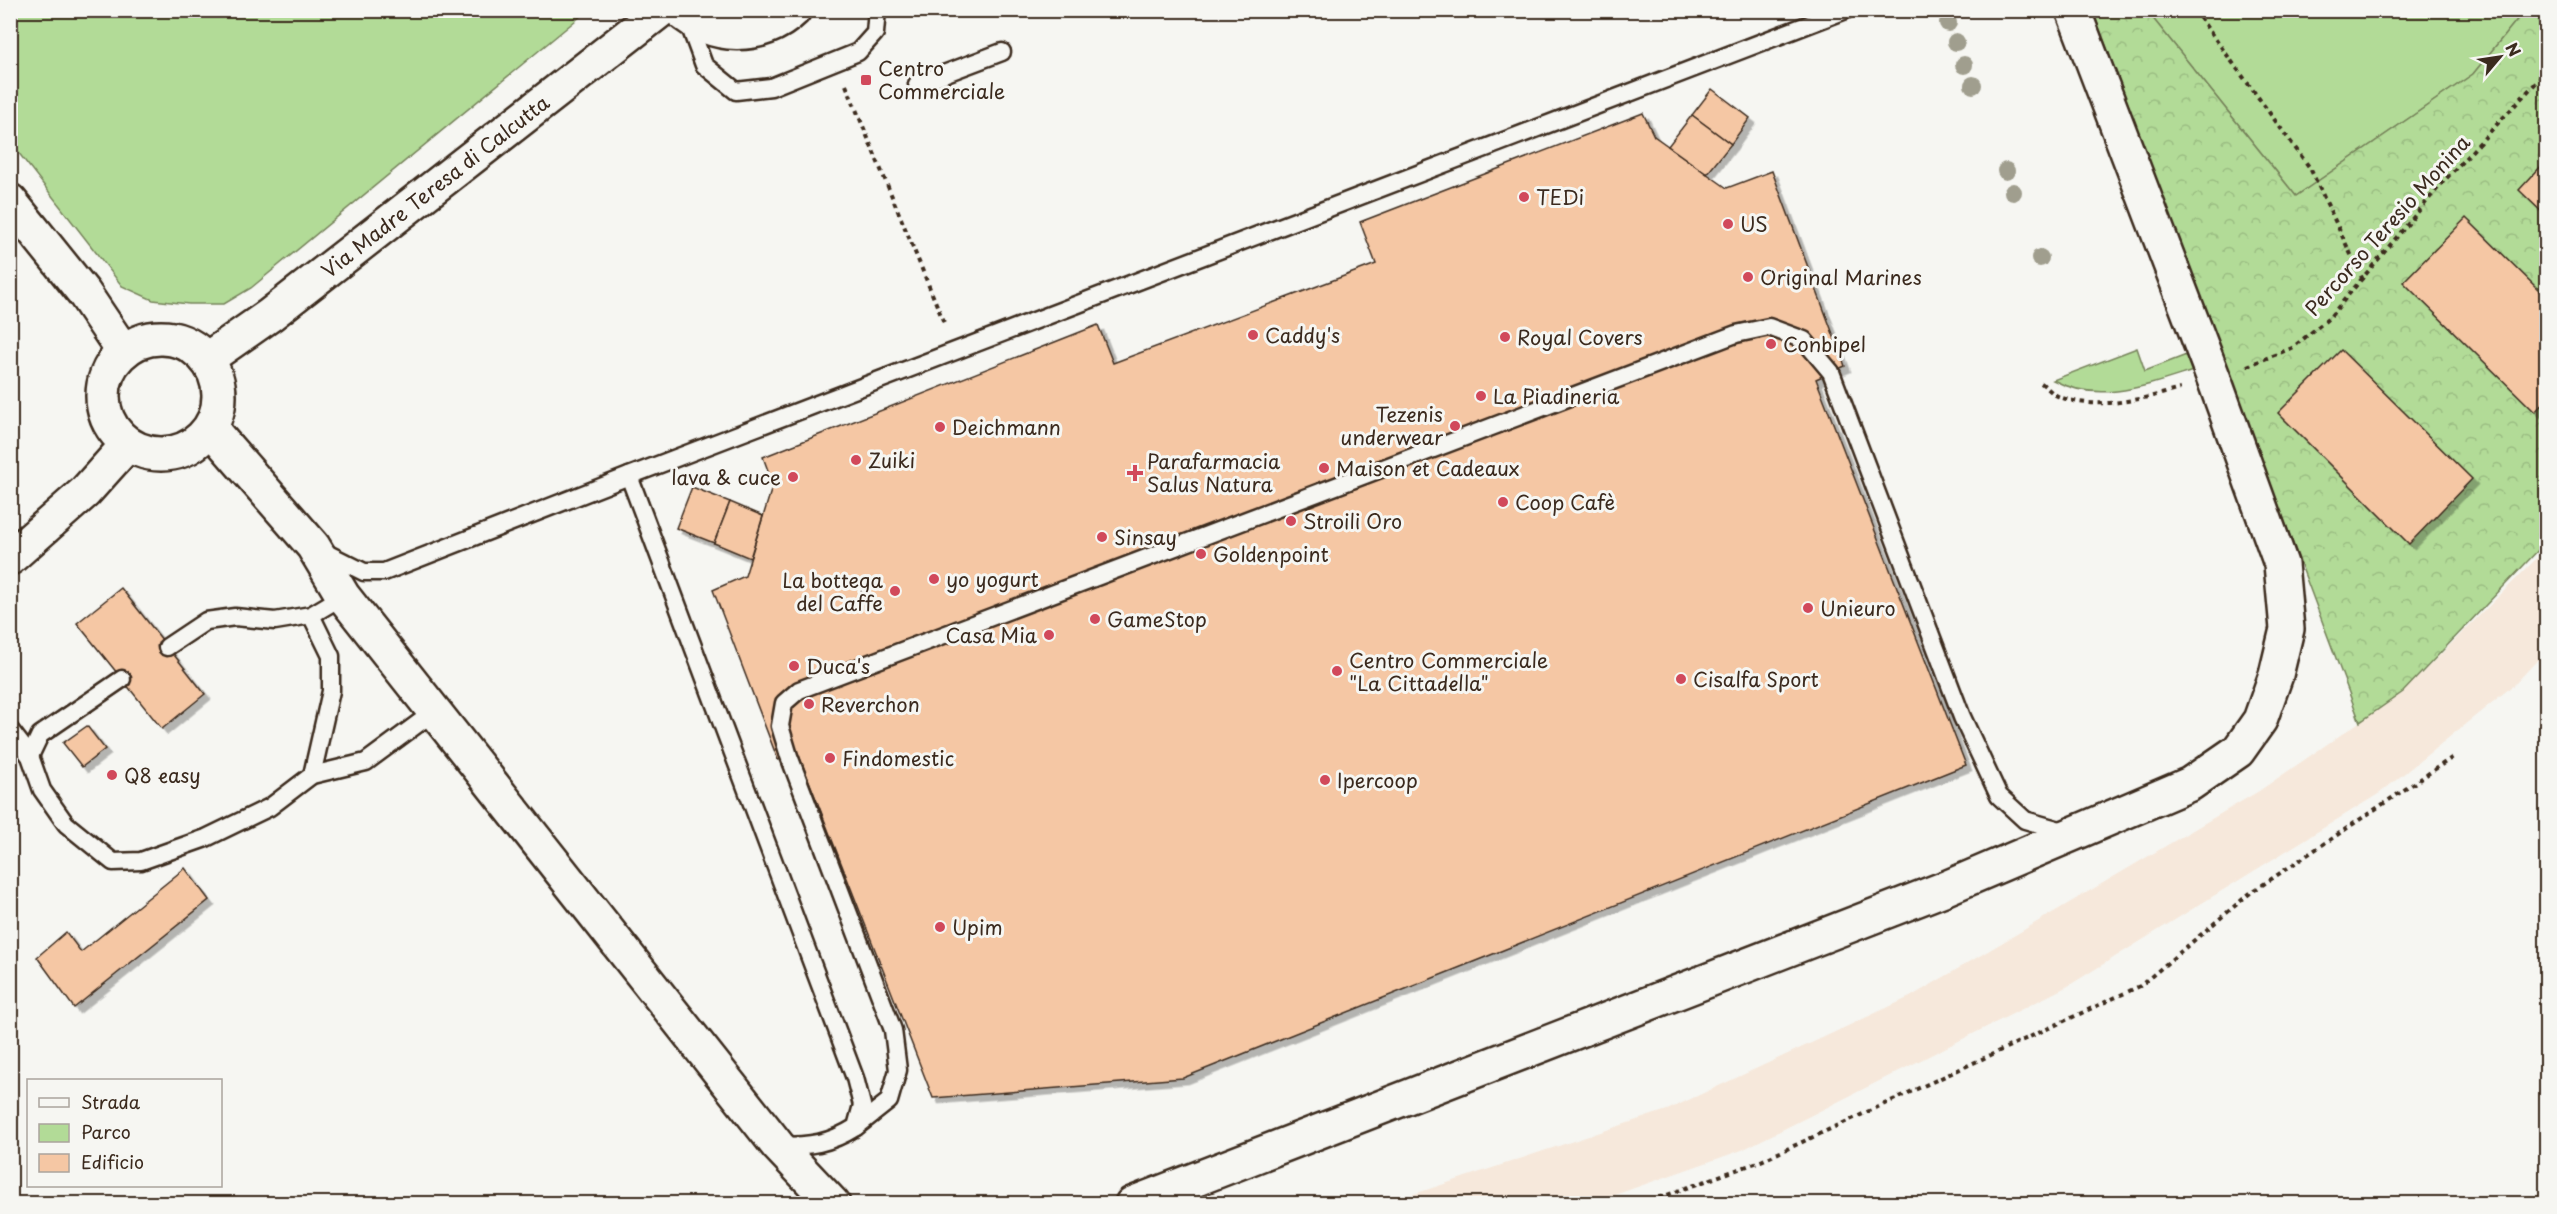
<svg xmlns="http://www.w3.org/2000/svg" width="2557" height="1214" viewBox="0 0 2557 1214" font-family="'Playpen Sans',sans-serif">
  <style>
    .built { fill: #f6e8db }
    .green { fill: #b2db97; stroke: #76825a; stroke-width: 1.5 }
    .forest { fill: url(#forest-crowns); stroke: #76825a; stroke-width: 1.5 }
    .building { fill: #f5c7a4; stroke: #3b2a1e; stroke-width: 1.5; filter: url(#shadow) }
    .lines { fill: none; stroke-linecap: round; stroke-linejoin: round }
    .service-casing { stroke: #3b2a1e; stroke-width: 21 }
    .minor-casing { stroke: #3b2a1e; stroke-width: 38 }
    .tertiary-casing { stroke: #3b2a1e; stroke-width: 38 }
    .path { stroke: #3b2a1e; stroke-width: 4; stroke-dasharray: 4.5 4.5; stroke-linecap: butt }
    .service { stroke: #f6f6f2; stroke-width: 16 }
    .minor { stroke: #f6f6f2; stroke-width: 33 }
    .tertiary { stroke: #f6f6f2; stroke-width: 33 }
    .tree { fill: #a09e8e }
    .poi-dot { fill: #d1495b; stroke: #f6f6f2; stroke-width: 2 }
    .labels { text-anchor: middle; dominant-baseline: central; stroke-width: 6; stroke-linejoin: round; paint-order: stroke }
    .poi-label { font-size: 20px; fill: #3b2a1e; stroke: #f6f6f2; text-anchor: start }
    .street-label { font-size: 20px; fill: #3b2a1e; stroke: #f6f6f2 }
  </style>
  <defs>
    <pattern id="forest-crowns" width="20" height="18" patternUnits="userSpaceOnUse" patternTransform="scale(1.5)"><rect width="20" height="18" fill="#b2db97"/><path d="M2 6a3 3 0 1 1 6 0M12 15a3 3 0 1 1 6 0" fill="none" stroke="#9abc82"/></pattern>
    <filter id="shadow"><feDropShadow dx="5.5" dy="5.5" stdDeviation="0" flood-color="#0004"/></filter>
  </defs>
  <rect width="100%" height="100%" fill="#f6f6f2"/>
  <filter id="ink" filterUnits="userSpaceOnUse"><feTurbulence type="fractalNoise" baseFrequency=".0167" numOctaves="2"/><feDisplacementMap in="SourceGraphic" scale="12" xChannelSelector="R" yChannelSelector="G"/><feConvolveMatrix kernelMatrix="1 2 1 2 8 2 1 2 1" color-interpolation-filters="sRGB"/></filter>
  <g filter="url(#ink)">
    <!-- built -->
    <polygon class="built" points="2546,549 2546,651 2515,684 2380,793 2068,986 1742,1150 1592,1203 1384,1204 1667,1110 1910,997 2259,791 2403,692"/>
    <!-- green -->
    <g class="green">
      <polygon points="11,10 587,10 587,11 251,288 224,304 189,304 153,300 122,286 11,143"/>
      <polygon points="2147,11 2524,11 2473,74 2296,196"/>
      <path d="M2137,348L2145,371L2189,354L2196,370C2148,385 2100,405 2053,380Z"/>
    </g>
    <!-- forest -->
    <polygon class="forest" points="2093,11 2147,11 2296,196 2473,74 2524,11 2546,11 2546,542 2403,692 2360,722"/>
    <!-- building -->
    <g class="building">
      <polygon points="1712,89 1750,118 1731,144 1692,115"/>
      <polygon points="1643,113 1654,136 1727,188 1772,171 1845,366 1816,379 1966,765 1183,1078 933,1098 798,753 778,760 713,590 745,576 773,484 763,457 1098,325 1113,363 1376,264 1360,222"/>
      <polygon points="1692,115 1731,144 1707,174 1668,146"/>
      <polygon points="2546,161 2546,216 2519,190"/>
      <polygon points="2466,218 2546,297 2546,400 2535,412 2403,282"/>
      <polygon points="2341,350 2472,479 2409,544 2278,413"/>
      <polygon points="692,487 730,502 714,543 676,528"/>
      <polygon points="730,502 763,516 750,558 714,543"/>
      <polygon points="121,588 205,694 162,729 77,623"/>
      <polygon points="87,726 105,749 82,767 63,743"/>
      <polygon points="185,868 209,900 74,1008 37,957 66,932 81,952"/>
    </g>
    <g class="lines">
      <!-- service casing -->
      <g class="service-casing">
        <g id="service">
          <polyline points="687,19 704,65 736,91 771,87 858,52 875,33 877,10"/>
          <polyline points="917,84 1002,52"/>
          <path d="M629,476L855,1078L862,1105L856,1127C829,1144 810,1146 779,1146"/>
          <polyline points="322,551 364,572 384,572 629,476 1846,10"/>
          <polyline points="311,615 331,656 331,691 312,775"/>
          <polyline points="167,647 206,621 235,617 275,621 311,615 343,596"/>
          <polyline points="10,730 30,756 42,790 66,824 113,862 141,861 206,838 270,807 312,775 366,762 435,711"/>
          <polyline points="30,756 40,735 122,679"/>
          <polyline points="856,1127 889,1101 898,1070 893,1030 789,756 780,726 784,703 799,690 1736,334 1769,327 1804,340 1831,372 1962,717 1999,796 2025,820 2060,830 2070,828"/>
        </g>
      </g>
      <!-- minor casing -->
      <g class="minor-casing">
        <g id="minor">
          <polyline points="10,201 84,293 123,351"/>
          <circle cx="161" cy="396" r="58"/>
          <polyline points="207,359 270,315 661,10"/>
          <polyline points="211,429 313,546 343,596 778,1146 833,1204"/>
          <polyline points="10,558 85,492 128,444"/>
          <polyline points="1132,1204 1946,888 2190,784 2238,751 2260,720 2276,675 2287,629 2281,564 2214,379 2073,10"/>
        </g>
      </g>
      <!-- tertiary casing -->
      <g class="tertiary-casing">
        <path id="tertiary" d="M679,10C711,39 762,41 794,10"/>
      </g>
      <!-- path -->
      <g class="path">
        <polyline points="2194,10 2310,168 2363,280"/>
        <polyline points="846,85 945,325"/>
        <polyline points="2247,366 2292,348 2329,318 2443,182 2546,72"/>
        <path d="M2041,383C2047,387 2053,395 2060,397C2097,411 2143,399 2180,389"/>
        <polyline points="1642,1204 1761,1161 2140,986 2249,894 2453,757"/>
      </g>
      <!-- service -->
      <use href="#service" class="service"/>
      <!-- minor -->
      <use href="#minor" class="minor"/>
      <!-- tertiary -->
      <use href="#tertiary" class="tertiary"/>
    </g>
    <!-- trees -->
    <g class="tree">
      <circle cx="1948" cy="23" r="9"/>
      <circle cx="1956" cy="42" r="9"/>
      <circle cx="1964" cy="65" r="9"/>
      <circle cx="1973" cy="85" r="9"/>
      <circle cx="2006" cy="171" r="9"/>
      <circle cx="2013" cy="192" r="9"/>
      <circle cx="2040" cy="258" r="9"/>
    </g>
  </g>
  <!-- markers -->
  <g class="poi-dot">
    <rect x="860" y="74" width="12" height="12" rx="3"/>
    <circle cx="1524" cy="197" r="6"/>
    <circle cx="1728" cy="224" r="6"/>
    <circle cx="1748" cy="277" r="6"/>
    <circle cx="1253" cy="335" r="6"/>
    <circle cx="1505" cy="337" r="6"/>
    <circle cx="1771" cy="344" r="6"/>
    <circle cx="1481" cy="396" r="6"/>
    <circle cx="1455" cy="426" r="6"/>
    <circle cx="940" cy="427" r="6"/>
    <circle cx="856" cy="460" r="6"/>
    <circle cx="1324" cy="468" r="6"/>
    <path d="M1132 464h6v6h6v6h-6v6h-6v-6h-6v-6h6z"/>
    <circle cx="793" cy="477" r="6"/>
    <circle cx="1503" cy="502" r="6"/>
    <circle cx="1291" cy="521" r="6"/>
    <circle cx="1102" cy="537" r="6"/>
    <circle cx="1201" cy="554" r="6"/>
    <circle cx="934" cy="579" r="6"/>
    <circle cx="895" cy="591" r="6"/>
    <circle cx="1808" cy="608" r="6"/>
    <circle cx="1095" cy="619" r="6"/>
    <circle cx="1049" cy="635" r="6"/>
    <circle cx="794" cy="666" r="6"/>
    <circle cx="1337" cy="671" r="6"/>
    <circle cx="1681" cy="679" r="6"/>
    <circle cx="809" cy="704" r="6"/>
    <circle cx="830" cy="758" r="6"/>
    <circle cx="112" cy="775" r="6"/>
    <circle cx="1325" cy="780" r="6"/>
    <circle cx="940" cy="927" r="6"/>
  </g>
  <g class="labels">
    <!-- poi labels -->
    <g class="poi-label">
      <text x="878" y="68">Centro<tspan x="878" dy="23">Commerciale</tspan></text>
      <text x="1536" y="197">TEDi</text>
      <text x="1740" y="224">US</text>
      <text x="1760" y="277">Original Marines</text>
      <text x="1265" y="335">Caddy's</text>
      <text x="1517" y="337">Royal Covers</text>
      <text x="1783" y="344">Conbipel</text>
      <text x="1493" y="396">La Piadineria</text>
      <text x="1443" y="414" text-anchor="end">Tezenis<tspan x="1443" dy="23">underwear</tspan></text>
      <text x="952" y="427">Deichmann</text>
      <text x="868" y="460">Zuiki</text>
      <text x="1147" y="461">Parafarmacia<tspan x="1147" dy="23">Salus Natura</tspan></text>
      <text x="1336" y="468">Maison et Cadeaux</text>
      <text x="781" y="477" text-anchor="end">lava &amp; cuce</text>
      <text x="1515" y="502">Coop Cafè</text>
      <text x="1303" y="521">Stroili Oro</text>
      <text x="1114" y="537">Sinsay</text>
      <text x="1213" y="554">Goldenpoint</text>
      <text x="946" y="579">yo yogurt</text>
      <text x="883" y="580" text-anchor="end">La bottega<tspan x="883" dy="23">del Caffe</tspan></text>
      <text x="1820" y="608">Unieuro</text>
      <text x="1107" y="619">GameStop</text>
      <text x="1037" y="635" text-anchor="end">Casa Mia</text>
      <text x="1349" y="660">Centro Commerciale<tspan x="1349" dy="23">"La Cittadella"</tspan></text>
      <text x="806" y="666">Duca's</text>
      <text x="1693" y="679">Cisalfa Sport</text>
      <text x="821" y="704">Reverchon</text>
      <text x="842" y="758">Findomestic</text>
      <text x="124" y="775">Q8 easy</text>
      <text x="1337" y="780">Ipercoop</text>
      <text x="952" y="927">Upim</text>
    </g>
    <!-- street labels -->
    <g class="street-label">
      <text transform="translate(435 186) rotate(-38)">Via Madre Teresa di Calcutta</text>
      <text transform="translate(2387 225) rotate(-48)">Percorso Teresio Monina</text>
    </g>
  </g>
  <!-- margin -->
  <rect width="2557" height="1214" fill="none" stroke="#f6f6f2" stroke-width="36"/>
  <rect x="18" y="18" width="2521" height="1178" fill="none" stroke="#3b2a1e" stroke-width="2" filter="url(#ink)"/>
  <!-- legend -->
  <rect x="27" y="1079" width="195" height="108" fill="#f6f6f2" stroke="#aba49d" stroke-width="1.5"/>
  <rect x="39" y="1098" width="30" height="9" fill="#f6f6f2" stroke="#aba49d" stroke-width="1.5"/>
  <text x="81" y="1109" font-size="18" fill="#3b2a1e">Strada</text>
  <rect x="39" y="1124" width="30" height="18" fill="#b2db97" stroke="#aba49d" stroke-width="1.5"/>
  <text x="81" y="1139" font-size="18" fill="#3b2a1e">Parco</text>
  <rect x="39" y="1154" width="30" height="18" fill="#f5c7a4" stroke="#aba49d" stroke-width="1.5"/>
  <text x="81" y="1169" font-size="18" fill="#3b2a1e">Edificio</text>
  <!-- north arrow -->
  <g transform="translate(2500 57) rotate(61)" stroke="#f6f6f2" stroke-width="4.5" paint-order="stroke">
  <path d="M0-4.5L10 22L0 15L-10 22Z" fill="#3b2a1e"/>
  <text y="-9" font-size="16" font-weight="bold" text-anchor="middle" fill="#3b2a1e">N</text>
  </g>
</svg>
